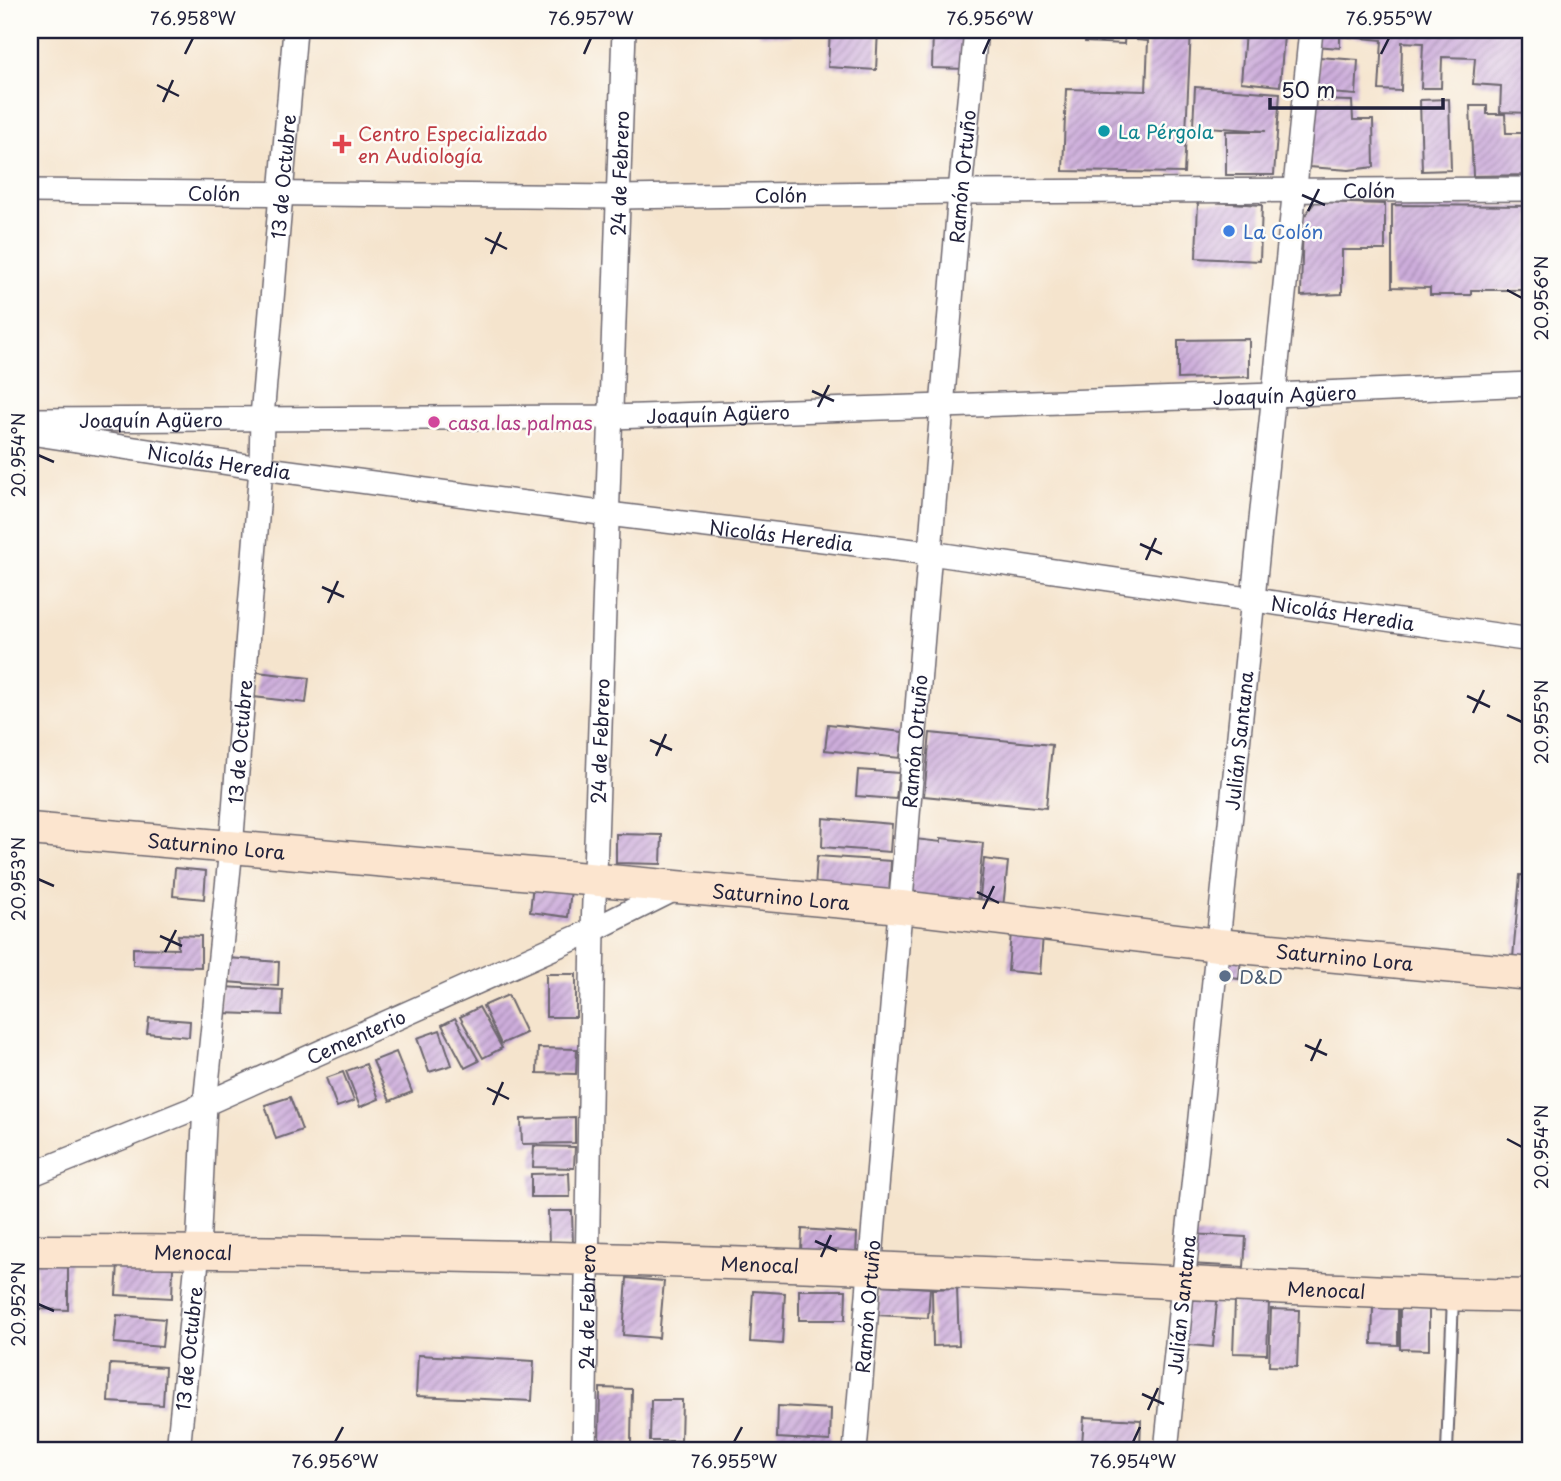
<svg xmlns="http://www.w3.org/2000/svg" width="1561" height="1481" viewBox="0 0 1561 1481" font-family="'Playpen Sans',sans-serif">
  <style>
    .building { fill: url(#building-hatch) }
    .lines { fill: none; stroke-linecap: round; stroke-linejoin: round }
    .lane-casing { stroke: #6c666e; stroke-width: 14 }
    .street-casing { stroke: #6c666e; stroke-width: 26 }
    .secondary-casing { stroke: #6c666e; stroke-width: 35 }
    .lane { stroke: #fff; stroke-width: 10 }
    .street { stroke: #fff; stroke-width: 23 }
    .secondary { stroke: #fce5cf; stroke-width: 32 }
    .ticks { fill: none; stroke: #22223b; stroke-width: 2.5 }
    .culture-dot { fill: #0f9aa8; stroke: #fdfcf7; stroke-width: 2.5 }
    .health-dot { fill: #e0444e; stroke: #fdfcf7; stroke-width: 2.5 }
    .shop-dot { fill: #3f7fe0; stroke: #fdfcf7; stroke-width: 2.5 }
    .hotel-dot { fill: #d1479c; stroke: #fdfcf7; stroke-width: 2.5 }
    .service-dot { fill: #5c6f8a; stroke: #fdfcf7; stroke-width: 2.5 }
    .labels { text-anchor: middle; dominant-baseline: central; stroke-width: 5; stroke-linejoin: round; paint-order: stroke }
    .culture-label { font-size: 19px; fill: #0d838f; stroke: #fdfcf7; text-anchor: start }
    .health-label { font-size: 19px; fill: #be3a42; stroke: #fdfcf7; text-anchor: start }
    .street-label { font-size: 19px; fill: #22223b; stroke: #fdfcf7 }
    .shop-label { font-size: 19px; fill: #366cbe; stroke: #fdfcf7; text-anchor: start }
    .hotel-label { font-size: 19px; fill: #b23c85; stroke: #fdfcf7; text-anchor: start }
    .service-label { font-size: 19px; fill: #4e5e75; stroke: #fdfcf7; text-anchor: start }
    .neatline { fill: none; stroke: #22223b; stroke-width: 2.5 }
    .ticks-label { font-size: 18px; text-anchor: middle; fill: #22223b }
  </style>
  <defs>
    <pattern id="building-hatch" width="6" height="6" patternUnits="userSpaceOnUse" patternTransform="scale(1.75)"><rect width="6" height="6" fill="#cdaddb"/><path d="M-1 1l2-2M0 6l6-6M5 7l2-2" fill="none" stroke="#a68cb3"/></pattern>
  </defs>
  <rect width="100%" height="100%" fill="#fdfcf7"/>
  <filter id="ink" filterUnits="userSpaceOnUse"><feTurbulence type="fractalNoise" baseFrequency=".0143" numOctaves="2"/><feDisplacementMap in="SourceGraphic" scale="14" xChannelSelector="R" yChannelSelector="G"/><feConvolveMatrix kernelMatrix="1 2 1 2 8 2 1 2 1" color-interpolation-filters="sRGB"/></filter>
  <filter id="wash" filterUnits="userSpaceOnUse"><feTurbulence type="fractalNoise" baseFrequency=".00686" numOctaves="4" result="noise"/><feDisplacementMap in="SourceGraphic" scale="28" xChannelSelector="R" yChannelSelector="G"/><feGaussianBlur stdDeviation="1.57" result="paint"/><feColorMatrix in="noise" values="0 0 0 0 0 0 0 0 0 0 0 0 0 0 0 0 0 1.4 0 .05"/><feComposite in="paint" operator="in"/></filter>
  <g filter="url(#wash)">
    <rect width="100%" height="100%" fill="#f5e4cd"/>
    <g id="blocks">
      <!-- building -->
      <g class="building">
        <polygon points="759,30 792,30 791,36 759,35"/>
        <polygon points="830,30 878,30 876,70 828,67"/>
        <polygon points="933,30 969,30 967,69 932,68"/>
        <polygon points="1085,30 1125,30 1124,44 1085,42"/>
        <polygon points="1137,30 1191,30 1184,173 1063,171 1066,89 1146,91 1148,41 1137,40"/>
        <polygon points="1317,30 1531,30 1531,113 1500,112 1501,86 1473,84 1475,58 1442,57 1441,88 1421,88 1423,43 1402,42 1401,91 1379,90 1382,40 1340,36 1340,48 1315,46"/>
        <polygon points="1245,32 1284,35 1280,86 1241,82"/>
        <polygon points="1319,57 1358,60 1356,95 1316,92"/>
        <polygon points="1195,87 1280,93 1274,175 1226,175 1226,131 1266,131 1193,126"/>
        <polygon points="1449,99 1451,170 1422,171 1420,100"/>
        <polygon points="1315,100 1352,101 1353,120 1373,120 1374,167 1349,170 1309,167"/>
        <polygon points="1470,106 1487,106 1487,114 1505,114 1506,133 1531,133 1531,175 1473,176"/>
        <polygon points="1198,201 1262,205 1260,261 1196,258"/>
        <polygon points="1315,202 1385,204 1385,250 1342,250 1342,294 1301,296 1303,218"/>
        <polygon points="1392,205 1531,206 1531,288 1522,288 1522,290 1471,290 1471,295 1430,295 1430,288 1392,287"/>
        <polygon points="1249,339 1249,377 1178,379 1178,340"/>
        <polygon points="257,672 309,678 306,703 254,697"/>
        <polygon points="828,724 903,732 900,758 825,750"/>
        <polygon points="930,733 1052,745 1046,808 924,796"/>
        <polygon points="858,770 899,773 896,799 856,796"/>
        <polygon points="823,818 892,824 890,852 822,847"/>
        <polygon points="616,834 662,835 661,864 616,863"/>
        <polygon points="941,838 983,843 977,903 909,895 915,839 941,842"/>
        <polygon points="817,856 891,861 889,894 815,889"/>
        <polygon points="984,859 1008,862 1003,907 979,905"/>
        <polygon points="175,868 206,871 204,899 173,896"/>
        <polygon points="1520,875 1531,876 1531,960 1513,958"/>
        <polygon points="533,884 571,889 568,917 530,912"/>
        <polygon points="1011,932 1043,935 1040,974 1008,971"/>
        <polygon points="178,935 201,936 201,967 133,965 133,948 178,949"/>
        <polygon points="228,958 279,962 278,986 227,982"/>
        <polygon points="1220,958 1241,958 1239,979 1218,976"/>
        <rect x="546" y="974" width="30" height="43"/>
        <polygon points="222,987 283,990 282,1015 221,1013"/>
        <polygon points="508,995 526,1033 501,1044 483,1006"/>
        <polygon points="479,1007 502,1048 483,1058 460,1017"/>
        <polygon points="149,1018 190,1021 189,1037 147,1033"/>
        <polygon points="455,1018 479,1061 465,1068 442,1025"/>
        <polygon points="440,1030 452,1065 429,1072 417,1038"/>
        <polygon points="538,1048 577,1049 576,1074 537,1073"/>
        <polygon points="396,1052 412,1092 390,1101 373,1061"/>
        <polygon points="366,1064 379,1099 360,1107 346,1071"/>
        <polygon points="343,1072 354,1101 337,1107 326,1078"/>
        <polygon points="290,1097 302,1130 276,1139 265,1105"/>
        <polygon points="575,1117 575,1143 522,1144 521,1119"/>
        <polygon points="534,1146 575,1147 574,1168 533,1167"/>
        <polygon points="569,1173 570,1197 531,1197 531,1174"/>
        <polygon points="548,1211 572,1211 573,1245 549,1245"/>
        <polygon points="802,1229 857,1233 856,1255 801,1251"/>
        <polygon points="1190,1234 1246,1237 1244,1267 1189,1264"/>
        <polygon points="36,1261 68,1261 68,1310 36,1309"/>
        <polygon points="118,1264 173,1267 172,1298 116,1295"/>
        <polygon points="627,1278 664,1281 659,1338 623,1335"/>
        <polygon points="880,1285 930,1288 928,1318 878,1315"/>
        <polygon points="957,1288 959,1345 933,1346 932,1289"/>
        <polygon points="799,1290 846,1290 845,1320 799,1320"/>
        <polygon points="753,1291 785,1293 782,1344 750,1342"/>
        <polygon points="1182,1299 1217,1301 1213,1347 1179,1344"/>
        <polygon points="1235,1301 1269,1302 1267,1354 1233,1353"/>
        <polygon points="1373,1308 1398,1308 1398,1345 1372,1344"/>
        <polygon points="1400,1308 1429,1308 1429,1350 1400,1349"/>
        <polygon points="1271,1309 1299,1310 1297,1367 1269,1366"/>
        <polygon points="117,1315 165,1319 162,1347 114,1343"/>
        <polygon points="418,1355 534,1361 532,1401 416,1396"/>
        <polygon points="110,1364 165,1367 163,1405 108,1402"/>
        <polygon points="600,1388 632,1389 631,1443 599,1443"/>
        <polygon points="651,1400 682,1400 681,1441 650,1441"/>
        <polygon points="778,1406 831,1409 830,1441 777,1438"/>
        <polygon points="1084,1417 1141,1420 1140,1447 1082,1444"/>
      </g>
    </g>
  </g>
  <g filter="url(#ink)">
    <use href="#blocks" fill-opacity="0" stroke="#6c666e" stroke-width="2"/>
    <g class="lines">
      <!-- lane casing -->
      <g class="lane-casing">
        <polyline id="lane" points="1447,1451 1453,1297"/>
      </g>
      <!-- street casing -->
      <g class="street-casing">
        <g id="street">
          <path id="s1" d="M30,191L619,197L960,192L1531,189"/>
          <path id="s2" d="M30,420L611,417L1274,395L1531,384"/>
          <path id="s3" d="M30,433L261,468L608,514L930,553L1531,640"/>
          <path id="s4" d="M30,1175L205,1104L593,930L677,888"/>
          <path id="s5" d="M178,1451L198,1251L205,1104L231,848L261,468L262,417L295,30"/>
          <path id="s6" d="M584,1451L593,930L624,30"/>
          <path id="s7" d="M855,1451L960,192L976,30"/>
          <path id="s8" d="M1166,1451L1311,30"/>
        </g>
      </g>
      <!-- secondary casing -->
      <g class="secondary-casing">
        <g id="secondary">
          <path id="s9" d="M30,829L901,907L1218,945L1531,974"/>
          <path id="s10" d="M30,1251C309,1251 588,1257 868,1268C1089,1276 1310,1292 1531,1296"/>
        </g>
      </g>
      <!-- lane -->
      <use href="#lane" class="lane"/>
      <!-- street -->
      <use href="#street" class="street"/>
      <!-- secondary -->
      <use href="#secondary" class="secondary"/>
    </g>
  </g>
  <!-- ticks -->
  <path class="ticks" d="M185,54L193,38M584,54L591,38M983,54L990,38M1381,54L1389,38M157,85L179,96M163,102L173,80M1302,195L1325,205M1308,211L1319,189M485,238L507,249M491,254L501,232M1507,290L1522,298M812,391L834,401M818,407L829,385M38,455L54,462M1140,544L1162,554M1146,560L1156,538M322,587L344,597M328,603L338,581M1467,696L1490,707M1473,713L1484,690M1507,715L1522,722M650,740L672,750M656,756L666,734M38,879L54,886M977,892L999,903M983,909L994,886M160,936L182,946M165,952L176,930M1305,1045L1327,1055M1311,1061L1321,1039M487,1088L509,1099M493,1105L503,1082M1507,1139L1522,1147M815,1241L837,1251M821,1257L831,1235M38,1304L54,1311M1142,1394L1164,1404M1148,1410L1158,1388M335,1442L343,1427M734,1442L742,1427M1133,1442L1140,1427"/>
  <!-- markers -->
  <circle class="culture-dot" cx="1104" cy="131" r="7"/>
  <path class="health-dot" d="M338.5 133.5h7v7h7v7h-7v7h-7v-7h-7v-7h7z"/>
  <circle class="shop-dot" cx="1229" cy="231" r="7"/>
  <circle class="hotel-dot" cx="434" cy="422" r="7"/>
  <circle class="service-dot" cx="1225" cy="976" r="7"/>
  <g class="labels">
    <!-- culture labels -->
    <g class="culture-label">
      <text x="1118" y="131">La Pérgola</text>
    </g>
    <!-- health labels -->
    <g class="health-label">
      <text x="358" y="133">Centro Especializado<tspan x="358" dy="22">en Audiología</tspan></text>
    </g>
    <!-- street labels -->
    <g class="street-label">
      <text stroke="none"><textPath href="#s6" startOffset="1278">24 de Febrero</textPath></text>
      <text stroke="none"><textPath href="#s5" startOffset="1279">13 de Octubre</textPath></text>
      <text stroke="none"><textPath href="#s7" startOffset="1279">Ramón Ortuño</textPath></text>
      <text stroke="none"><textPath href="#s1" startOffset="1339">Colón</textPath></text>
      <text stroke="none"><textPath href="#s1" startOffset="184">Colón</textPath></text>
      <text stroke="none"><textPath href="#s1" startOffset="751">Colón</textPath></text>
      <text stroke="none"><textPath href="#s2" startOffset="1255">Joaquín Agüero</textPath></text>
      <text stroke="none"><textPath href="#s2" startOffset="688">Joaquín Agüero</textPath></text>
      <text stroke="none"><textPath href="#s2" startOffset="121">Joaquín Agüero</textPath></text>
      <text stroke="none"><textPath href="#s3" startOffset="191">Nicolás Heredia</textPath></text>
      <text stroke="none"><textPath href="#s3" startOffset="758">Nicolás Heredia</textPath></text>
      <text stroke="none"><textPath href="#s3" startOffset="1325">Nicolás Heredia</textPath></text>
      <text stroke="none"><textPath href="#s6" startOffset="710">24 de Febrero</textPath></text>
      <text stroke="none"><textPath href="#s7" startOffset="712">Ramón Ortuño</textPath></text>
      <text stroke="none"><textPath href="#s5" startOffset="712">13 de Octubre</textPath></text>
      <text stroke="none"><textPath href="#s8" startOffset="714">Julián Santana</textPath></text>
      <text stroke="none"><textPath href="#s9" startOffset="187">Saturnino Lora</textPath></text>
      <text stroke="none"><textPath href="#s9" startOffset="754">Saturnino Lora</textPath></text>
      <text stroke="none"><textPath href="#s9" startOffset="1321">Saturnino Lora</textPath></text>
      <text stroke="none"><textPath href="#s4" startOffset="354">Cementerio</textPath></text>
      <text stroke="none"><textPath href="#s10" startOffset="163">Menocal</textPath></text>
      <text stroke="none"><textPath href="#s10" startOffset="730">Menocal</textPath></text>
      <text stroke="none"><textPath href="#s10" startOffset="1297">Menocal</textPath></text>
      <text stroke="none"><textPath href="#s7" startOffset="145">Ramón Ortuño</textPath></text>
      <text stroke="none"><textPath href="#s8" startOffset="147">Julián Santana</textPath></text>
      <text stroke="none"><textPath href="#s6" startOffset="144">24 de Febrero</textPath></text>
      <text stroke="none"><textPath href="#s5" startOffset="103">13 de Octubre</textPath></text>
    </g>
    <!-- shop labels -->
    <g class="shop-label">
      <text x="1243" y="231">La Colón</text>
    </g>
    <!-- hotel labels -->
    <g class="hotel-label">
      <text x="448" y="422">casa las palmas</text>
    </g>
    <!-- service labels -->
    <g class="service-label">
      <text x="1239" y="976">D&amp;D</text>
    </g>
  </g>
  <!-- margin -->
  <rect width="1561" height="1481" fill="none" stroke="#fdfcf7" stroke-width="77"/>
  <!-- scale -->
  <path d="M1270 98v10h173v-10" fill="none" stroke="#22223b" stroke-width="3.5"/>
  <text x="1281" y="98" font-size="21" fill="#22223b" stroke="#fdfcf7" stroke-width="5" paint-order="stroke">50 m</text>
  <rect x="38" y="38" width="1484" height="1404" class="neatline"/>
  <g class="ticks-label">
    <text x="193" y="25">76.958°W</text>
    <text x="591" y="25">76.957°W</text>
    <text x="990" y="25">76.956°W</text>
    <text x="1389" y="25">76.955°W</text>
    <text transform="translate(1542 298) rotate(-90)" y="6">20.956°N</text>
    <text transform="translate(19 455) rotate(-90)" y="6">20.954°N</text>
    <text transform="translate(1542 722) rotate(-90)" y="6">20.955°N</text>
    <text transform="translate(19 879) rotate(-90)" y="6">20.953°N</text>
    <text transform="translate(1542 1147) rotate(-90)" y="6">20.954°N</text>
    <text transform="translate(19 1304) rotate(-90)" y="6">20.952°N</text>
    <text x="335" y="1468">76.956°W</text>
    <text x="734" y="1468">76.955°W</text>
    <text x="1133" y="1468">76.954°W</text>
  </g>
</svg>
